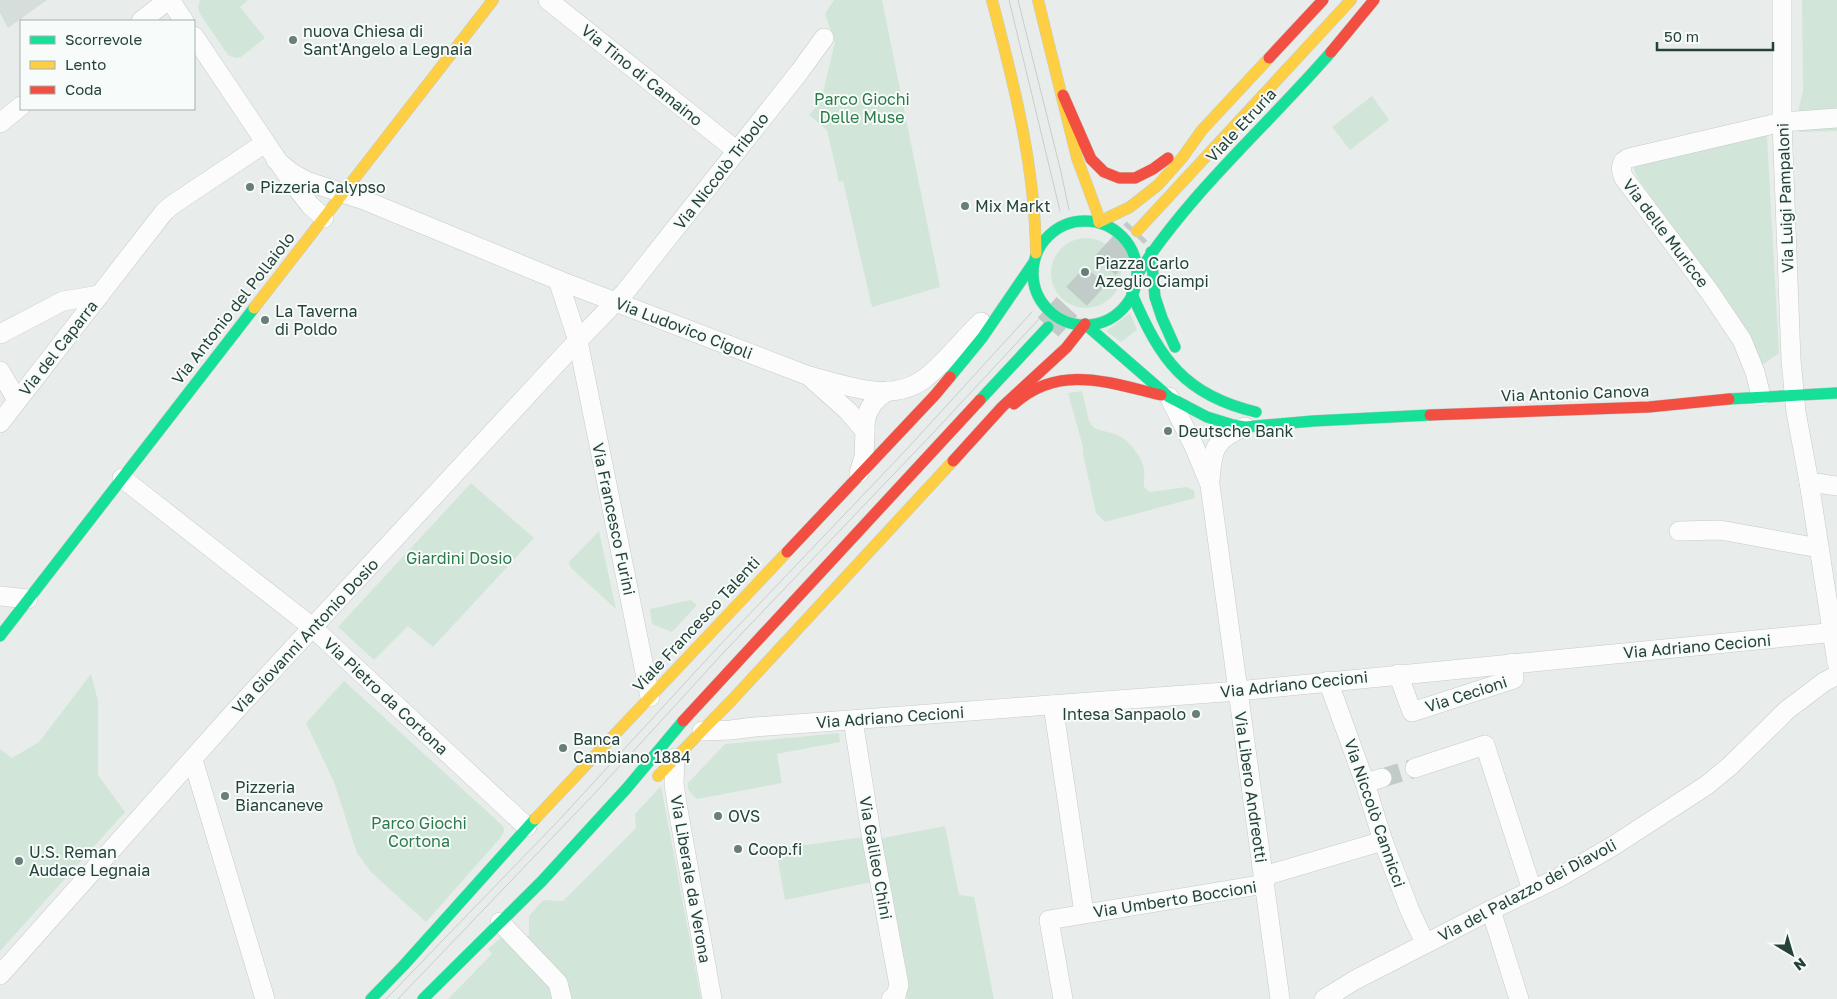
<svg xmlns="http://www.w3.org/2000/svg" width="1837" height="999" viewBox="0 0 1837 999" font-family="'Golos Text',sans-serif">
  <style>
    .built { fill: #d6dedb }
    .green { fill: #d1e6d8 }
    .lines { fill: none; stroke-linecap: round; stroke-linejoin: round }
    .street-tunnel { stroke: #c1cbc8; stroke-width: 19; stroke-dasharray: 19 9; stroke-linecap: butt }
    .primary-tunnel { stroke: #c1cbc8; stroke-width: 28; stroke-dasharray: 28 14; stroke-linecap: butt }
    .street-casing { stroke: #c5cac8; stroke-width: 20 }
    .fast-casing { stroke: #c3cbc8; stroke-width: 12 }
    .slow-casing { stroke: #c3cbc8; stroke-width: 12 }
    .jam-casing { stroke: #c3cbc8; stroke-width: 12 }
    .street { stroke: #fcfcfc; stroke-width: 19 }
    .fast { stroke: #16e098; stroke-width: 11 }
    .slow { stroke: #ffcf43; stroke-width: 11 }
    .jam { stroke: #f24e42; stroke-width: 11 }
    .tram { stroke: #c9cdcc; stroke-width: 1 }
    .poi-dot { fill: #697e78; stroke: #f7fbf9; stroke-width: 2 }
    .labels { text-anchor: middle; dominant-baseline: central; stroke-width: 4; stroke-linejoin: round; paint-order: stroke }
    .poi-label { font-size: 16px; fill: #24423a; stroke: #f7fbf9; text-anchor: start }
    .street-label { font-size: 16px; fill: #24423a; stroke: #f7fbf9 }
    .park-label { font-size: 16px; fill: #2d7a4b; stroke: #f7fbf9 }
  </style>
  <rect width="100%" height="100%" fill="#e8edeb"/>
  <!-- built -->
  <polygon class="built" points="0,0 47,0 8,28 0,13"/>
  <!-- green -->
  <g class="green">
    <polygon points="200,0 248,0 240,7 265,38 241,57 236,58 228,55 200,14 198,8"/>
    <polygon points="834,0 882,0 940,287 872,307 843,181 839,182 827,130 809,115 821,101 835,42 825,14"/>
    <polygon points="1802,0 1837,0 1837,131 1799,132 1798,112 1803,91"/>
    <polygon points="1372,96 1389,120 1350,150 1332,127"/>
    <polygon points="1752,136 1767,136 1779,353 1762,365 1746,332 1637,177 1634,169 1635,166"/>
    <circle cx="1086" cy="273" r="35"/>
    <polygon points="1130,313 1137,330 1121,342 1106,331"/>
    <path d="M1082,391L1089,421L1094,428C1104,432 1116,432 1124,439C1132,444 1142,459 1144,469C1146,479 1139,488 1151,492L1186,487L1194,490L1195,498L1105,522L1096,513L1083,454V447L1068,393Z"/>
    <polygon points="471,483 534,538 433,647 408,626 374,660 338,627"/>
    <polygon points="599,531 616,609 571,568 569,562"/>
    <polygon points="691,600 697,605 672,632 652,624 650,609"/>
    <polygon points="91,674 98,701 98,775 125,812 0,951 0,749 12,758 39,742"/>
    <polygon points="344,681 503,826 504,831 501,837 426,922 371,872 357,853 334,782 306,723"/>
    <path d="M839,733L840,742L777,754L782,783L697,799C692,794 686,790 688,783L725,744Z"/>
    <polygon points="661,786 701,999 448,999 492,954 488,949 503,936 514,948 529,935 529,916 543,900 563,901 636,828 635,814"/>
    <polygon points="945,826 959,895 974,897 994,999 907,999 878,839"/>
    <polygon points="864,837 872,882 785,900 776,849"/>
  </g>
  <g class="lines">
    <!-- street-tunnel -->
    <polyline class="street-tunnel" points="1382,778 1415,768"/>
    <!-- primary-tunnel -->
    <polyline class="primary-tunnel" points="1048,327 1137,231"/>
    <!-- street casing -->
    <g class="street-casing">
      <g id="street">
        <polyline points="170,0 184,21"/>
        <polyline points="548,0 737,151"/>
        <polyline points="1782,0 1782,122 1791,360 1796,412 1809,482 1837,663"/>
        <polyline points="141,21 168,0"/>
        <polyline points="194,36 292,182 310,205 324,218"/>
        <polyline points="0,123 21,106"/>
        <path d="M276,160L292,173L306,181L364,200L558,280L809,376C845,385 890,404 924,379C945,363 962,340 981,322"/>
        <polyline points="558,280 578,341 650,697"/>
        <polyline points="0,334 63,301 100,295"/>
        <polyline points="0,371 17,400"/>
        <polyline points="812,379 848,411 865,431 864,457 859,473"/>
        <path d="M1761,396L1755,372L1742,340L1709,291L1624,178C1620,170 1620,161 1629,158L1782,122L1837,118"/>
        <polyline points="1169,397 1194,446 1210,485 1280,999"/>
        <polyline points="0,423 164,212 172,205 265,143"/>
        <path d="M865,431C864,413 872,400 888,391"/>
        <polyline points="122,478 312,627 527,827"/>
        <path d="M1210,481C1212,451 1214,438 1245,427"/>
        <polyline points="1809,482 1837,486"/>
        <polyline points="1679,531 1720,530 1819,548"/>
        <polyline points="0,596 28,599"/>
        <polyline points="1398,674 1412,712 1514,679 1512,663"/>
        <polyline points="1328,681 1365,783 1383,841 1410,911 1425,943"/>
        <polyline points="1053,705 1084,913"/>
        <polyline points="853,720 872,840 899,985 896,995 891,999"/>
        <polyline points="702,731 731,730 754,727 1238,691 1837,632"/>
        <polyline points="675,758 674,784 677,804 712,999"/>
        <polyline points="193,760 265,999"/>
        <polyline points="1415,768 1485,745 1532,890"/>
        <polyline points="1365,783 1382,778"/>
        <polyline points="1264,876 1383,841"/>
        <polyline points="1491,910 1519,999"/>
        <polyline points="500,922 558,983 562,999"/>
        <polyline points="0,975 236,710 569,350 625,292 800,71 824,38"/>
        <polyline points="1063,999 1049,920 1265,884"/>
        <polyline points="1324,999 1355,980 1491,910 1558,878 1613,846 1707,785 1730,766 1787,710 1824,682 1837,675"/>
      </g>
    </g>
    <!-- fast casing -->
    <g class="fast-casing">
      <g id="fast">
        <circle cx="1085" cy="273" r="52"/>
        <polyline points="1151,252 1155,297 1162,318 1175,347"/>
        <path d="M1137,275C1190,192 1266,127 1331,52"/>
        <path d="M1132,294C1160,359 1184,395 1256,412"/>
        <polyline points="1085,324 1169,397 1207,417 1233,425 1245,427 1313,421 1430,415"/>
        <polyline points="950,377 982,338 1034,262"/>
        <polyline points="1729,399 1837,393"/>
        <polyline points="980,400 1048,327"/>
        <polyline points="0,636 254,308"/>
        <polyline points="371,999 404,965 535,819"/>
        <polyline points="423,999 542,881 627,788 683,721"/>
      </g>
    </g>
    <!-- slow casing -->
    <g class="slow-casing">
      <g id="slow">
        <path d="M992,0C1014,84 1035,166 1036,253"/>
        <polyline points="1038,0 1077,158 1097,212 1099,222"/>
        <polyline points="1099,222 1130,207 1158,185 1182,158 1202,130 1269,58"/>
        <polyline points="1137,231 1351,0"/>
        <polyline points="254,308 493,0"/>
        <polyline points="658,776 732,700 953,461"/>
        <polyline points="535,819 787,552"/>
      </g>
    </g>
    <!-- jam casing -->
    <g class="jam-casing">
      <g id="jam">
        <polyline points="1331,52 1374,0"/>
        <polyline points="1269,58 1323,0"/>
        <polyline points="1063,95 1091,159 1104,172 1119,178 1135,178 1153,169 1168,158"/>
        <path d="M1014,404C1059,363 1110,383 1161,395"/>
        <polyline points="1430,415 1649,407 1729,399"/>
        <polyline points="953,461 1002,407 1066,348 1085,324"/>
        <polyline points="787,552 935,395 950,377"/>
        <polyline points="683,721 980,400"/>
      </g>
    </g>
    <!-- street -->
    <use href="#street" class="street"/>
    <!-- fast -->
    <use href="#fast" class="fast"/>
    <!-- slow -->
    <use href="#slow" class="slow"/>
    <!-- jam -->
    <use href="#jam" class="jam"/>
    <!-- tram -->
    <g class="tram">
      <polyline points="1009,0 1060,211"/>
      <polyline points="1018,0 1061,172 1069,210"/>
      <polyline points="386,999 560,819 719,646 905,451 1032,312"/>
      <polyline points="398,999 595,793 725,651 933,433 1039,319"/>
    </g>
  </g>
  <!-- markers -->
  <g class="poi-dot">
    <circle cx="293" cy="40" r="5"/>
    <circle cx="250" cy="187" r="5"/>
    <circle cx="965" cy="206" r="5"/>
    <circle cx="1085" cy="272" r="5"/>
    <circle cx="265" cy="320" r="5"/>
    <circle cx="1168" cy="431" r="5"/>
    <circle cx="1196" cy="714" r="5"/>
    <circle cx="563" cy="748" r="5"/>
    <circle cx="225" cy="796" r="5"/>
    <circle cx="718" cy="816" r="5"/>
    <circle cx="738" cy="849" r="5"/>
    <circle cx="19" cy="861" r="5"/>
  </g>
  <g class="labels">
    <!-- poi labels -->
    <g class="poi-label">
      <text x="303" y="31">nuova Chiesa di<tspan x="303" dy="18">Sant'Angelo a Legnaia</tspan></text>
      <text x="260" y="187">Pizzeria Calypso</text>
      <text x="975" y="206">Mix Markt</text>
      <text x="1095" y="263">Piazza Carlo<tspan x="1095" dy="18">Azeglio Ciampi</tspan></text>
      <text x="275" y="311">La Taverna<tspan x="275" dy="18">di Poldo</tspan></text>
      <text x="1178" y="431">Deutsche Bank</text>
      <text x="1186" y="714" text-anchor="end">Intesa Sanpaolo</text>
      <text x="573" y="739">Banca<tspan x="573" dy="18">Cambiano 1884</tspan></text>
      <text x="235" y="787">Pizzeria<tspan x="235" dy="18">Biancaneve</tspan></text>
      <text x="728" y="816">OVS</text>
      <text x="748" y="849">Coop.fi</text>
      <text x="29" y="852">U.S. Reman<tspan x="29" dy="18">Audace Legnaia</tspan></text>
    </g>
    <!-- street labels -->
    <g class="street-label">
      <text transform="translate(642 75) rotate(39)">Via Tino di Camaino</text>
      <text transform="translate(1241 125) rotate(-47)">Viale Etruria</text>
      <text transform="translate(721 171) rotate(-52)">Via Niccolò Tribolo</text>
      <text transform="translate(1785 198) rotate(-92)">Via Luigi Pampaloni</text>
      <text transform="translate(1666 233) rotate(53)">Via delle Muricce</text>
      <text transform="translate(233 308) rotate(-52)">Via Antonio del Pollaiolo</text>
      <text transform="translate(684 328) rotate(21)">Via Ludovico Cigoli</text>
      <text transform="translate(58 348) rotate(-52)">Via del Caparra</text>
      <text transform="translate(1575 393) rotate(-2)">Via Antonio Canova</text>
      <text transform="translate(614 519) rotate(78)">Via Francesco Furini</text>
      <text transform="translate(696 624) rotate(-47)">Viale Francesco Talenti</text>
      <text transform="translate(305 636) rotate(-47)">Via Giovanni Antonio Dosio</text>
      <text transform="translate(1697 646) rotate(-5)">Via Adriano Cecioni</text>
      <text transform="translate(1294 684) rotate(-6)">Via Adriano Cecioni</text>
      <text transform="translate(1466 694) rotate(-18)">Via Cecioni</text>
      <text transform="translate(386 696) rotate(43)">Via Pietro da Cortona</text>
      <text transform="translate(890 717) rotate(-4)">Via Adriano Cecioni</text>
      <text transform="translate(1251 787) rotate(82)">Via Libero Andreotti</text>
      <text transform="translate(1375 813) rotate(71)">Via Niccolò Cannicci</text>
      <text transform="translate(876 858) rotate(80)">Via Galileo Chini</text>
      <text transform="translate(691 879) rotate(80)">Via Liberale da Verona</text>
      <text transform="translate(1527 890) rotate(-28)">Via del Palazzo dei Diavoli</text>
      <text transform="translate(1175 899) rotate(-9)">Via Umberto Boccioni</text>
    </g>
    <!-- park labels -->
    <g class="park-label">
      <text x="862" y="99">Parco Giochi<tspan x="862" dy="18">Delle Muse</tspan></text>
      <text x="459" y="558">Giardini Dosio</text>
      <text x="419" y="823">Parco Giochi<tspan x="419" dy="18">Cortona</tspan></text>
    </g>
  </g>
  <!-- legend -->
  <rect x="20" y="20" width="175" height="90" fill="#f7fbf9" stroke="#a3b1ad"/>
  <rect x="30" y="36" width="25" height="8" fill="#16e098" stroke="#a3b1ad"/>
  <text x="65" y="45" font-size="15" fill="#24423a">Scorrevole</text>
  <rect x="30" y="61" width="25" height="8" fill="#ffcf43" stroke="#a3b1ad"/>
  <text x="65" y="70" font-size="15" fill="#24423a">Lento</text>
  <rect x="30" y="86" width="25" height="8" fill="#f24e42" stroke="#a3b1ad"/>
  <text x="65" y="95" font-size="15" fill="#24423a">Coda</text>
  <!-- north arrow -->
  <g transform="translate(1792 954) rotate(142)" stroke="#f7fbf9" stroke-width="4" paint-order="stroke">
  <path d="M0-4L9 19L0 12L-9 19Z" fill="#24423a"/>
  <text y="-8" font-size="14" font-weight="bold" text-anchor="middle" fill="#24423a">N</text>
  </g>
  <!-- scale -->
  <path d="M1657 42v8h116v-8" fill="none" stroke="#24423a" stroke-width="2.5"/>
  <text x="1664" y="42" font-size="15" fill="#24423a" stroke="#f7fbf9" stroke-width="4" paint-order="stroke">50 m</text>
</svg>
